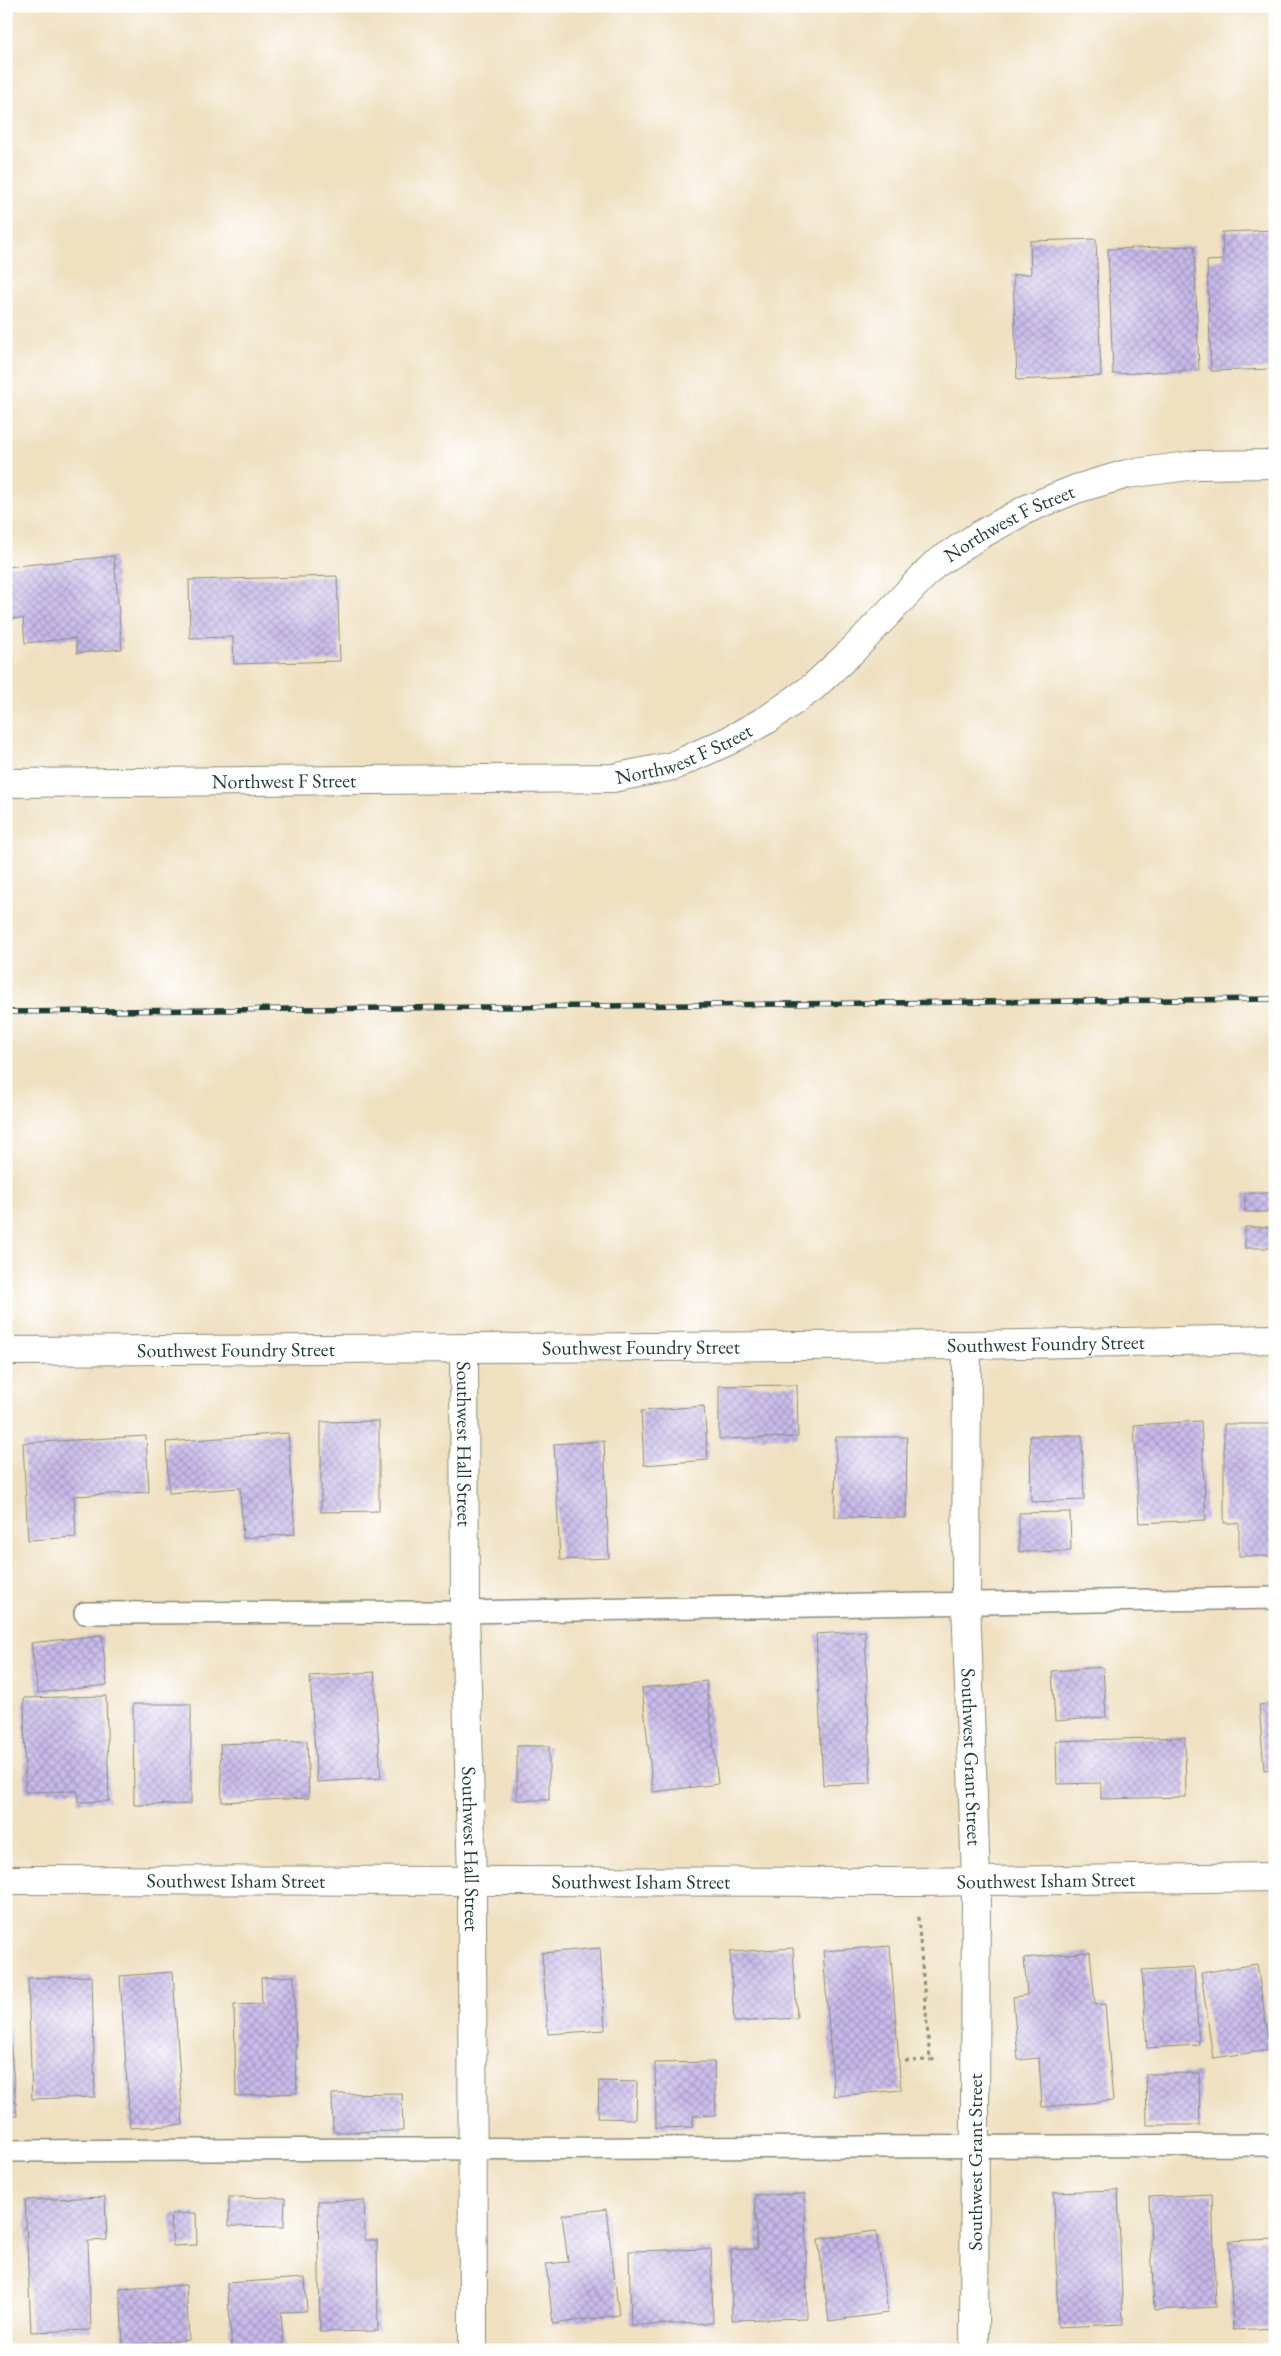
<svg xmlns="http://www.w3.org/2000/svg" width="1281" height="2356" viewBox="0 0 1281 2356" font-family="'EB Garamond',serif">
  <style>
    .building { fill: url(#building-cross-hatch) }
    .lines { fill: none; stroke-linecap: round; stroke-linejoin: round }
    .service-casing { stroke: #878e7a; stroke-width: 24 }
    .minor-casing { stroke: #878e7a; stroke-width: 30 }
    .tertiary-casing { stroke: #878e7a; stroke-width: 30 }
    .path { stroke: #878e7a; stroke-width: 3; stroke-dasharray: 4 4; stroke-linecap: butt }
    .service { stroke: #fff; stroke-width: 21 }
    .minor { stroke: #fff; stroke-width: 28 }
    .tertiary { stroke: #fff; stroke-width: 28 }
    .rail-casing { stroke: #1f3d34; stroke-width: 5.5 }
    .rail { stroke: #fff; stroke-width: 4; stroke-dasharray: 11; stroke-linecap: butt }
    .labels { text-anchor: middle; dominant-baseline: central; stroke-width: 5; stroke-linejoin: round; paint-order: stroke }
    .street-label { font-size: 20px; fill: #1f3d34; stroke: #fff }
  </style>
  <defs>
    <pattern id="building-cross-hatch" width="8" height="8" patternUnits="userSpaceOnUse" patternTransform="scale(1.25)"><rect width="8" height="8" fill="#c7b9ea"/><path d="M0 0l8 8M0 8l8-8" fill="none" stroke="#a198be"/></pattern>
  </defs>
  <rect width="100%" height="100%" fill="#fff"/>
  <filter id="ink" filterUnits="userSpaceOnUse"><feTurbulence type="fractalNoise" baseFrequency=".02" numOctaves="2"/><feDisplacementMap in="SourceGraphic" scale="10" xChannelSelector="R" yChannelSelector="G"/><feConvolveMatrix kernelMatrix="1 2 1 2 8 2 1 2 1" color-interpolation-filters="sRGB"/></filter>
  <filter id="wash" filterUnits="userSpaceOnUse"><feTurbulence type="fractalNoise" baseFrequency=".0096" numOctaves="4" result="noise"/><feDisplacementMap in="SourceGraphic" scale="20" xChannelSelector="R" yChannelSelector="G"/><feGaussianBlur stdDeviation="1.12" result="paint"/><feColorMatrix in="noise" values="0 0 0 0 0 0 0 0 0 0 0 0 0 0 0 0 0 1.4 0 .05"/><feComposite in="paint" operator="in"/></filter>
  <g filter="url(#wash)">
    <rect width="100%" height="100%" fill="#efe0c0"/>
    <g id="blocks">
      <!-- building -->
      <g class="building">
        <polygon points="1275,230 1275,369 1211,371 1207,261 1223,260 1222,232"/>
        <polygon points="1096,239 1101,376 1017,380 1013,275 1031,274 1030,241"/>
        <polygon points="1194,246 1199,370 1113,374 1108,249"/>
        <polygon points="114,556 122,649 77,653 76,638 25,643 23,618 6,619 6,567"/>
        <polygon points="337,576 340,661 234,664 233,637 190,638 189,580"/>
        <rect x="1245" y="1193" width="30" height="19"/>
        <rect x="1245" y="1227" width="30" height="21"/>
        <polygon points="797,1385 798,1437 719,1439 719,1386"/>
        <polygon points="704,1406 708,1460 644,1465 641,1411"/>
        <polygon points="379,1421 379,1511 321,1512 321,1422"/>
        <polygon points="1201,1421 1206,1520 1139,1523 1134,1425"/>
        <polygon points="1224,1424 1273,1424 1275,1556 1239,1556 1239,1523 1224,1523"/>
        <polygon points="288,1433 295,1534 243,1538 240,1488 169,1493 166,1442"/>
        <polygon points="1082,1435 1084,1500 1031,1502 1030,1436"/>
        <polygon points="146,1436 149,1492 74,1496 76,1537 28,1540 23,1443"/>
        <polygon points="836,1437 907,1437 906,1518 835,1517"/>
        <polygon points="604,1441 609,1558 560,1560 554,1444"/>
        <polygon points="1070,1512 1071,1551 1019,1552 1019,1513"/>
        <polygon points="865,1631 871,1783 823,1785 816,1634"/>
        <polygon points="102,1635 107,1685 38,1693 31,1643"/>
        <polygon points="1275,1651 1275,1691 1273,1692 1270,1652"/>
        <polygon points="1103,1667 1106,1717 1055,1721 1052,1671"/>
        <polygon points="374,1672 381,1778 317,1782 310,1676"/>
        <polygon points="706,1681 718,1784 653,1792 642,1688"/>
        <polygon points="106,1696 109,1801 78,1802 78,1791 25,1792 24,1698"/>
        <polygon points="1275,1703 1275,1769 1264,1770 1259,1705"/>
        <polygon points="133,1704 191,1704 191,1804 134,1805"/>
        <polygon points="1185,1737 1186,1797 1101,1799 1101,1783 1057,1784 1056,1741"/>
        <polygon points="307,1741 309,1798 222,1802 220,1744"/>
        <rect x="517" y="1746" width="32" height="54"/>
        <polygon points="6,1762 9,1785 6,1786"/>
        <polygon points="890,1946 901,2090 834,2096 823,1951"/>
        <polygon points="600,1948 605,2030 548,2034 542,1953"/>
        <polygon points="793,1948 797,2018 734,2022 730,1952"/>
        <polygon points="1090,1952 1095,2005 1105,2004 1113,2101 1042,2107 1039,2058 1018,2060 1013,1997 1027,1995 1024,1958"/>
        <polygon points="1257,1964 1270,2050 1213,2058 1201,1973"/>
        <polygon points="1194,1967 1199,2045 1147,2048 1142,1970"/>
        <polygon points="173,1972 183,2125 130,2128 120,1976"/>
        <polygon points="92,1976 95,2097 32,2099 28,1978"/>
        <polygon points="294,1976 297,2093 236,2096 234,2005 262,2004 261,1978"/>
        <polygon points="6,1994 17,2116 6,2116"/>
        <polygon points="714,2062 716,2115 693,2116 693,2127 656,2128 655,2063"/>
        <polygon points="1199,2073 1200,2125 1147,2125 1146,2074"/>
        <polygon points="599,2081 637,2082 636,2119 598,2118"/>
        <polygon points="402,2093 403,2131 333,2132 332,2094"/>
        <polygon points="1118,2190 1123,2324 1058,2327 1054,2192"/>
        <polygon points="805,2194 807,2318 732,2320 731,2250 757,2249 755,2195"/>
        <polygon points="1212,2194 1216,2307 1154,2310 1149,2197"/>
        <polygon points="105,2197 107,2240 88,2241 91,2330 31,2332 25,2200"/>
        <polygon points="229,2197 285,2198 284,2227 229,2226"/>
        <polygon points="364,2200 365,2240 377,2240 378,2331 320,2332 318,2201"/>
        <polygon points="606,2209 619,2315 553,2324 546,2264 568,2262 562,2215"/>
        <polygon points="196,2213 197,2245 173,2246 171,2214"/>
        <polygon points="876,2231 888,2313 829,2321 818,2239"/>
        <polygon points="1275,2239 1275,2328 1233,2330 1229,2241"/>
        <polygon points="711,2249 713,2323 631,2325 629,2251"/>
        <polygon points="305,2278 307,2311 281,2312 284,2350 232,2350 227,2283"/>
        <polygon points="186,2285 189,2340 123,2345 120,2289"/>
      </g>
    </g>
  </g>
  <g filter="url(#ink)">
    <use href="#blocks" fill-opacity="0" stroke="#878e7a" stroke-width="1"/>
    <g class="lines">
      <!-- service casing -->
      <g class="service-casing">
        <g id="service">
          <polyline points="85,1613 465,1612 1275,1598"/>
          <polyline points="6,2151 1275,2145"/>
        </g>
      </g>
      <!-- minor casing -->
      <g class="minor-casing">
        <g id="minor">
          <path id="s1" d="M967,1345L966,1602L976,1880L974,2350"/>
          <path id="s2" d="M464,1349L465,1612L472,1881L473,2350"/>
          <path id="s3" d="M6,1351L967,1345L1275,1339"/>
          <path id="s4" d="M6,1880L915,1882L1275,1877"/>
        </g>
      </g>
      <!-- tertiary casing -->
      <g class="tertiary-casing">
        <g id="tertiary">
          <path id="s5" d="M6,783L613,778L673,766L728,741L768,719L812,688L851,652L934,565L978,536L1027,509L1076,489L1127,474L1196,465L1275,464"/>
        </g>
      </g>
      <!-- path -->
      <g class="path">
        <polyline points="918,1917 930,2060 938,2059"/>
        <polyline points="905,2061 930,2060"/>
      </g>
      <!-- service -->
      <use href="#service" class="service"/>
      <!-- minor -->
      <use href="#minor" class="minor"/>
      <!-- tertiary -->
      <use href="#tertiary" class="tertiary"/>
      <!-- rail casing -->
      <g class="rail-casing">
        <polyline id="rail" points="6,1012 1275,999"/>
      </g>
      <!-- rail -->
      <use href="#rail" class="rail"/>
    </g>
  </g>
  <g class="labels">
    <!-- street labels -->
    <g class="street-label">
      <text stroke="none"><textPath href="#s5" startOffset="1088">Northwest F Street</textPath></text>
      <text stroke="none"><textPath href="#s5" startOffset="682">Northwest F Street</textPath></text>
      <text stroke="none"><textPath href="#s5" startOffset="278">Northwest F Street</textPath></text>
      <text stroke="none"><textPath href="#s3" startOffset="1040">Southwest Foundry Street</textPath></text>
      <text stroke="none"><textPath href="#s3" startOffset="635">Southwest Foundry Street</textPath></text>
      <text stroke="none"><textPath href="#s3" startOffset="230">Southwest Foundry Street</textPath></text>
      <text stroke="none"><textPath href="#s2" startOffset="95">Southwest Hall Street</textPath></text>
      <text stroke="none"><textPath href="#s1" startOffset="412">Southwest Grant Street</textPath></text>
      <text stroke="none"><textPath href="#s2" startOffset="500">Southwest Hall Street</textPath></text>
      <text stroke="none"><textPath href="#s4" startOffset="1040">Southwest Isham Street</textPath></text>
      <text stroke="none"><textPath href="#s4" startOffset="230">Southwest Isham Street</textPath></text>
      <text stroke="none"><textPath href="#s4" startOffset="635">Southwest Isham Street</textPath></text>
      <text transform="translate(975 2162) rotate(-90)">Southwest Grant Street</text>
    </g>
  </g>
  <!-- margin -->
  <rect width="1281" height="2356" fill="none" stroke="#fff" stroke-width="25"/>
</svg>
